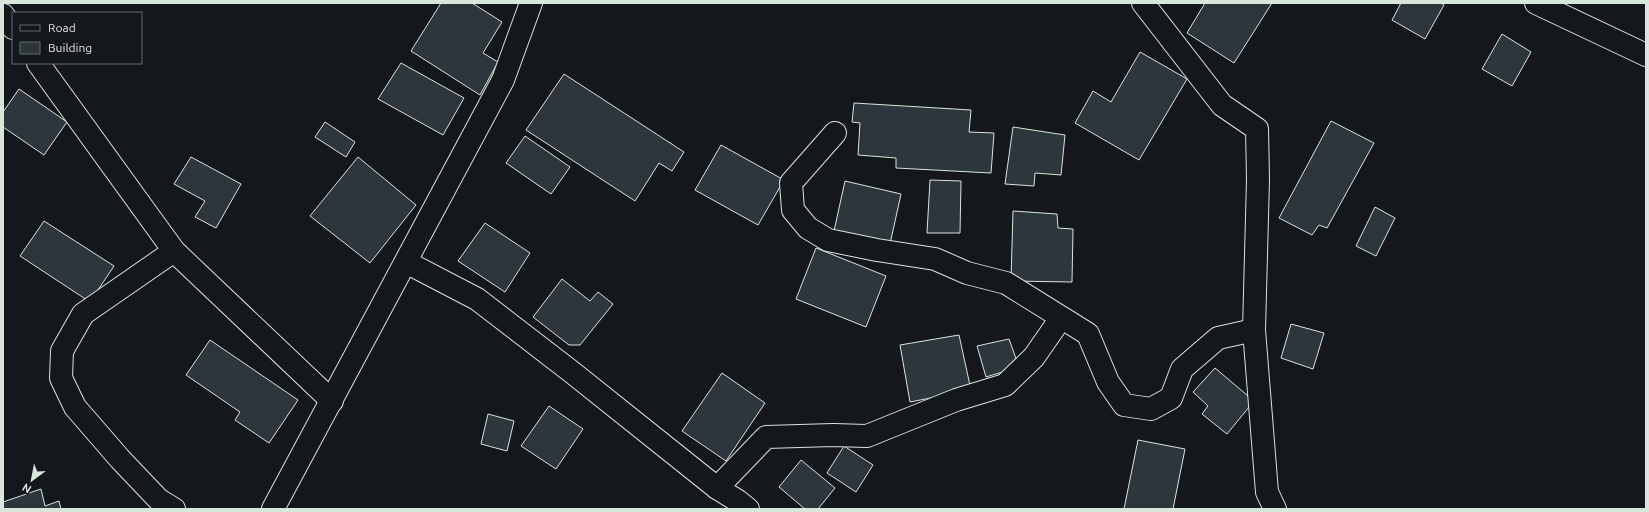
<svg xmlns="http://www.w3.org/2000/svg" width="1649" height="512" viewBox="0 0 1649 512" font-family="Ubuntu,sans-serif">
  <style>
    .building { fill: #2c363c; stroke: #d8e6dc }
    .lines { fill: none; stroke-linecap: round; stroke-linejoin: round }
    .street-casing { stroke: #d8e6dc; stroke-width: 24 }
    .secondary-casing { stroke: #d8e6dc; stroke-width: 24 }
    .street { stroke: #14181c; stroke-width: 22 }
    .secondary { stroke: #14181c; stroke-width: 22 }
  </style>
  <rect width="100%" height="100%" fill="#14181c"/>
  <!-- building -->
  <g class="building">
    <polygon points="441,3 472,3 502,22 483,53 498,62 480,95 411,51"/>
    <polygon points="1205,3 1272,3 1234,63 1187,33"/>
    <polygon points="1401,3 1441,3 1444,5 1425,39 1392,20"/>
    <polygon points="1502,34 1531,52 1512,86 1482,69"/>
    <polygon points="1140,52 1187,79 1139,160 1075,123 1093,91 1111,102"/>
    <polygon points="401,63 464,98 443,135 378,99"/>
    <polygon points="564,74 684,152 672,171 659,163 635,201 526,130"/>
    <polygon points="19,89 67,122 44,155 3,127 3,112"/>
    <polygon points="854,103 971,110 969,132 994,133 991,173 896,168 896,158 858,155 860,123 852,122"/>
    <polygon points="1331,121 1374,143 1327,228 1319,225 1312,235 1279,218"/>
    <polygon points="325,122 355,142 346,157 315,137"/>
    <polygon points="1013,127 1065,135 1061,175 1035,173 1034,186 1005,184"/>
    <polygon points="525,136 570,167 551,194 506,163"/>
    <polygon points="721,145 784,180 758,225 695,190"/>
    <polygon points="191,157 241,184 216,228 195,217 205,201 174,184"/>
    <polygon points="358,157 416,205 370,263 310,216"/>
    <polygon points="930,180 961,181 960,233 927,233"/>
    <polygon points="845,181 901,194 890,244 834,231"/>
    <polygon points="1375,207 1395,218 1376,256 1356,246"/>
    <polygon points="1013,211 1057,214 1058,228 1073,229 1072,282 1011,281"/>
    <polygon points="44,221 114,266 90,302 20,256"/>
    <polygon points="485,223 530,253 505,292 458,261"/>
    <polygon points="816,248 886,276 866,327 796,299"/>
    <polygon points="562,279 590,301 598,292 613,304 580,345 569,345 533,317"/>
    <polygon points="1291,324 1324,333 1313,369 1281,358"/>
    <polygon points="959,335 971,390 910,402 900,345"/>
    <polygon points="1009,339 1019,367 986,377 977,346"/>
    <polygon points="210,340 298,400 269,443 235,420 240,412 186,375"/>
    <polygon points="1215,368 1254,401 1227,434 1202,414 1208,406 1193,392"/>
    <polygon points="722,373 765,403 726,461 682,431"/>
    <polygon points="549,406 583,429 556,469 521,446"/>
    <polygon points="488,414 514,421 507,451 481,444"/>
    <polygon points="1138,440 1185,449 1173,509 1124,509"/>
    <polygon points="844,446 873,465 856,492 827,473"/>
    <polygon points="801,460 835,488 818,509 805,509 779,487"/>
    <polygon points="41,489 45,506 59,501 61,509 3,509 3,502"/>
  </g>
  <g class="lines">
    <!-- street casing -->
    <g class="street-casing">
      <g id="street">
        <polyline points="1143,3 1222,105 1257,129 1258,179 1254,330 1267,492 1275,509"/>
        <polyline points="3,15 13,28"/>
        <polyline points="38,63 174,251 332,401"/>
        <polyline points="835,133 791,183 793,210 808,228 828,240 877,250 935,259 967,273 1006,283 1088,334 1108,382 1124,405 1151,409 1171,398 1182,369 1218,338 1254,330"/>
        <polyline points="406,262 477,299 573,373 717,488 738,501 748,509"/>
        <polyline points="717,488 766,437 833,435 867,436 956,400 1005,385 1034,357 1061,318"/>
        <polyline points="174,509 159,500 120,459 75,407 61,378 62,351 83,314 174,251"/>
      </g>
    </g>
    <!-- secondary casing -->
    <g class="secondary-casing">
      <g id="secondary">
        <polyline points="1536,3 1646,55"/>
        <polyline points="273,509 503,80 531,3"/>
      </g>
    </g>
    <!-- street -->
    <use href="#street" class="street"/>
    <!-- secondary -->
    <use href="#secondary" class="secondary"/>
  </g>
  <!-- border -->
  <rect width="1649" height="512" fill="none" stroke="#d8e6dc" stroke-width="8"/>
  <!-- legend -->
  <rect x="12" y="12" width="130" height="52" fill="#14181c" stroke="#626a69"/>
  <rect x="20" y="25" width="20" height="6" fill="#14181c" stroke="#626a69"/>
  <text x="48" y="32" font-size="12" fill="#d8e6dc">Road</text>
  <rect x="20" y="42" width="20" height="12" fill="#2c363c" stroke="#626a69"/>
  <text x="48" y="52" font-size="12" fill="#d8e6dc">Building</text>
  <!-- north arrow -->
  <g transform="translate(32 480) rotate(212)" stroke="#14181c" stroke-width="3" paint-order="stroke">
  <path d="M0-3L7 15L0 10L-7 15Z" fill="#d8e6dc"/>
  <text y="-6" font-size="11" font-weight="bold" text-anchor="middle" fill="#d8e6dc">N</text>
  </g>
</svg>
